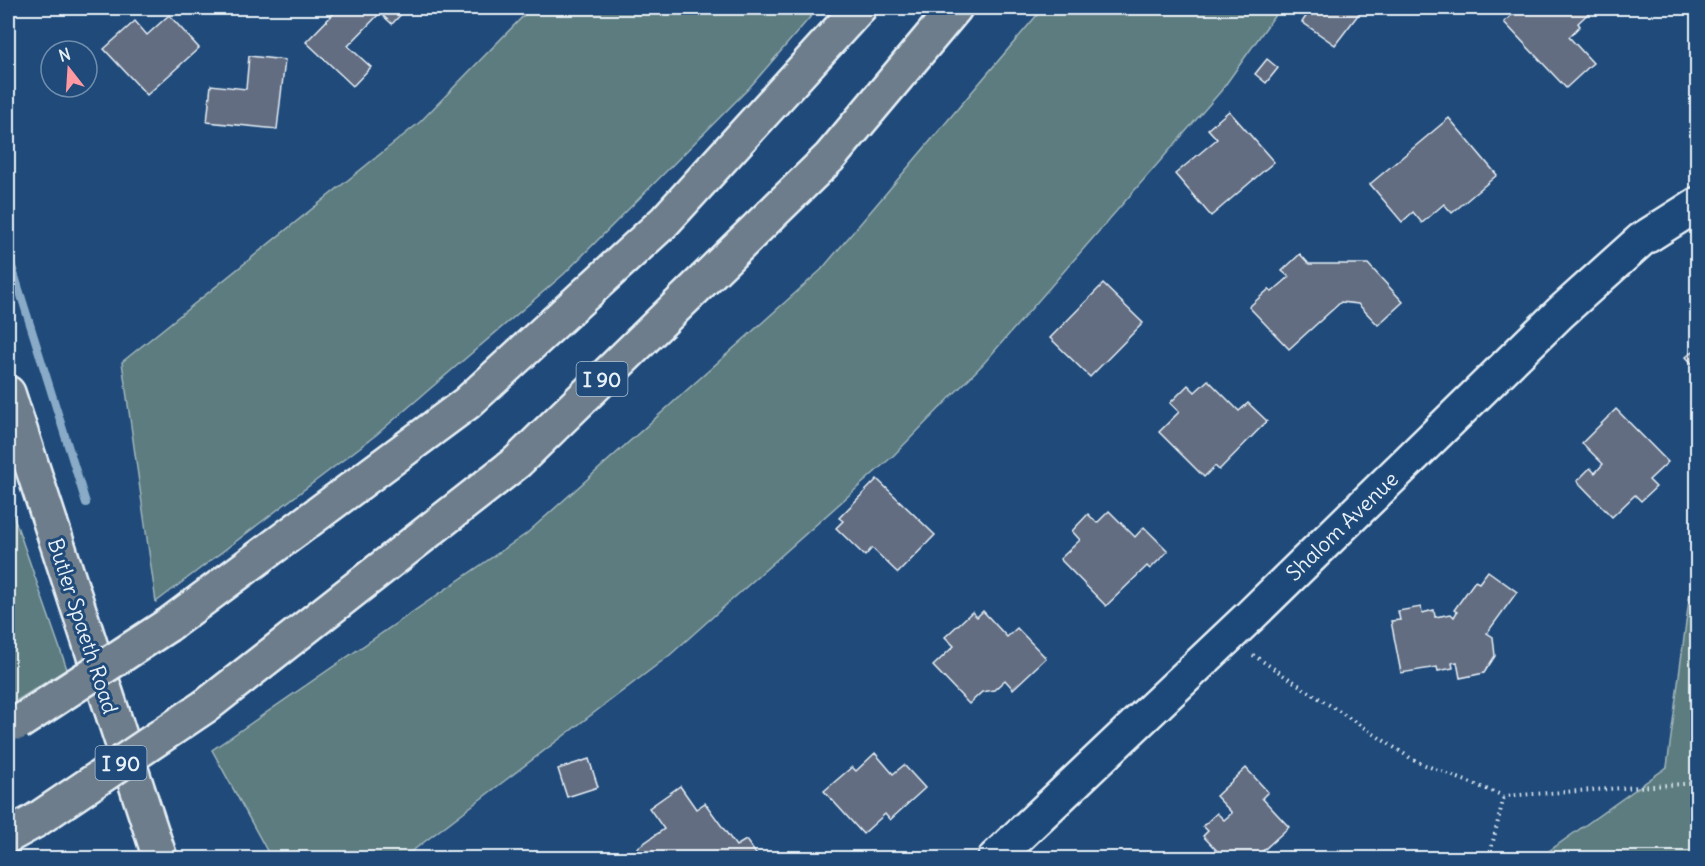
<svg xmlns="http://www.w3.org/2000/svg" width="1705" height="866" viewBox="0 0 1705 866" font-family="Delius,sans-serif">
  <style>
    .green { fill: #5b7b80; stroke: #a2b6bc; stroke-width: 1.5 }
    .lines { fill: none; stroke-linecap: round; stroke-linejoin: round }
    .stream { stroke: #89abc7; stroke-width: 8 }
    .building { fill: #636d82; stroke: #e8f1f8; stroke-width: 1.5 }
    .minor-casing { stroke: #e8f1f8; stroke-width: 38 }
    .major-casing { stroke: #e8f1f8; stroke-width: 38 }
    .highway-casing { stroke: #e8f1f8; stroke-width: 38 }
    .path { stroke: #e8f1f8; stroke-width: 4; stroke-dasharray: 1.5 4.5; stroke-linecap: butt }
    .minor { stroke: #1f4a7a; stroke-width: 33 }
    .major { stroke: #6d7d8c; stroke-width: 33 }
    .highway { stroke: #6d7d8c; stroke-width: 33 }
    .highway-bridge-casing { stroke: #e8f1f8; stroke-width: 38; stroke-linecap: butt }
    .highway-bridge { stroke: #6d7d8c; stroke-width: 33 }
    .labels { text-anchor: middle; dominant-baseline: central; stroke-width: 6; stroke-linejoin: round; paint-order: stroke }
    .shield { fill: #1f4a7a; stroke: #acbfd2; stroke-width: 1.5 }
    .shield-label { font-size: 20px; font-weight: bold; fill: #e8f1f8 }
    .street-label { font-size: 21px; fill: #e8f1f8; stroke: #1f4a7a }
  </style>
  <rect width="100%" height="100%" fill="#1f4a7a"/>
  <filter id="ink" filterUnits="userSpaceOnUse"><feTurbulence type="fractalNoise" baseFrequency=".0167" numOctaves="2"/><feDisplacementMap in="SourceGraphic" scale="12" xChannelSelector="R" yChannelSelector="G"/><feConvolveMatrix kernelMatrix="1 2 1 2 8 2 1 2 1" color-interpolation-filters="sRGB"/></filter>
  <g filter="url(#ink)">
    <!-- green -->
    <g class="green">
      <polygon points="531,8 818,8 749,88 564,274 376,435 156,602 122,362 420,122"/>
      <polygon points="1043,8 1280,8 1221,91 984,363 894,455 670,655 403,858 271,858 212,750 526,534 821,270"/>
      <polygon points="8,500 67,669 8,706"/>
      <polygon points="1697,539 1697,858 1539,858 1667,767"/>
    </g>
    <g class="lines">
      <!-- stream -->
      <polyline class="stream" points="8,254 86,503"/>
    </g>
    <!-- building -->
    <g class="building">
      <polygon points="339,8 407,8 392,24 380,13 348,46 371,67 353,86 306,42"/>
      <polygon points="1312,8 1356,8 1361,11 1335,45 1302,22"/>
      <polygon points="1520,8 1594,8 1578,23 1580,26 1569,37 1593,63 1566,88 1504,22"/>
      <polygon points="169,15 199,48 147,95 104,49 135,21 147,35"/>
      <polygon points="249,56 285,60 277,129 207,122 211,85 246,89"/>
      <polygon points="1267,59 1278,68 1266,83 1255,74"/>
      <polygon points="1229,111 1274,162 1211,216 1175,174 1217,139 1208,129"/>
      <polygon points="1449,118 1497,175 1452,213 1444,204 1422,223 1413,212 1402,222 1370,184"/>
      <polygon points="1300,254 1309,264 1368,264 1403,302 1378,325 1358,304 1341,302 1289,349 1249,307 1269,289 1272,292 1289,277 1282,271"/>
      <polygon points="1103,284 1143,323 1090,377 1050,338"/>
      <polygon points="1698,347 1698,370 1686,357"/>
      <polygon points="1208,380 1239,411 1248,403 1267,421 1219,470 1215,466 1204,477 1159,432 1179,412 1170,403 1188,385 1195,392"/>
      <polygon points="1616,409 1668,462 1649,480 1656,487 1641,501 1635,495 1612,517 1577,481 1590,468 1595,473 1603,464 1582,443"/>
      <polygon points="877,479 935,535 898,573 872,548 865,556 836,528 843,521 839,518"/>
      <polygon points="1109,511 1135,537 1144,527 1168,551 1150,569 1147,566 1106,606 1060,559 1080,540 1072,531 1088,514 1097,523"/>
      <polygon points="1488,571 1517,592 1487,633 1493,637 1495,656 1484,673 1460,678 1457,662 1452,663 1453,668 1438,671 1437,667 1401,673 1391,621 1400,620 1398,611 1421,607 1422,613 1434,610 1435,617 1451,614 1454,617 1457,612 1454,610 1475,581 1479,583"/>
      <polygon points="983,611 1007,637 1017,628 1046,658 1013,689 1005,680 994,690 982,692 969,704 933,666 954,646 945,637 972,612 977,617"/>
      <polygon points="875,753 893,774 904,765 925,788 890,820 885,814 863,834 824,791 852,767 856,771"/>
      <polygon points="589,759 598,787 567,797 558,769"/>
      <polygon points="1246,768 1268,792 1262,798 1289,827 1255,858 1224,858 1203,836 1208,831 1203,826 1217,813 1224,820 1232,813 1216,796"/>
      <polygon points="680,786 696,809 705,803 736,846 746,840 759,858 645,858 637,848 664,829 649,808"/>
    </g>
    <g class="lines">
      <!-- minor casing -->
      <g class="minor-casing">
        <polyline id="minor" points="995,858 1250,616 1560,313 1641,240 1698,204"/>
      </g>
      <!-- major casing -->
      <g class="major-casing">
        <polyline id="major" points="8,393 160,858"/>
      </g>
      <!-- highway casing -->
      <g class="highway-casing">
        <g id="highway">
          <polyline points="168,625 467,403 664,222 859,8"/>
          <polyline points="207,705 517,462 830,157 955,8"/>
          <polyline points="8,836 35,821"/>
        </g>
      </g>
      <!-- path -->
      <g class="path">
        <polyline points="1253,655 1415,761 1504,796 1698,783"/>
        <polyline points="1489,858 1504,796"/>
      </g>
      <!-- minor -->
      <use href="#minor" class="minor"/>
      <!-- major -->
      <use href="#major" class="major"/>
      <!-- highway -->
      <use href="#highway" class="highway"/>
      <!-- highway-bridge casing -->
      <g class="highway-bridge-casing">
        <g id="highway-bridge">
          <polyline points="18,723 168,625"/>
          <polyline points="35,821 207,705"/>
        </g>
      </g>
      <!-- highway-bridge -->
      <use href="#highway-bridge" class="highway-bridge"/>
    </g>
  </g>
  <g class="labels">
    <!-- shield labels -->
    <g class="shield">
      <rect x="576.5" y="362" width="51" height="34" rx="4.5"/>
      <rect x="95.5" y="746" width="51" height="34" rx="4.5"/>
    </g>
    <g class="shield-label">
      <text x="602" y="379">I 90</text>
      <text x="121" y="763">I 90</text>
    </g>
    <!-- street labels -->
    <g class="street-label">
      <text transform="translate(1342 526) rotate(-44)">Shalom Avenue</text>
      <text transform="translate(83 626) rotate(72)">Butler Spaeth Road</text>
    </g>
  </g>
  <!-- margin -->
  <rect width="1705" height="866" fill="none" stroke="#1f4a7a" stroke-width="30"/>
  <rect x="15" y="15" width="1675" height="836" fill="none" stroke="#e8f1f8" stroke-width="2" filter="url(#ink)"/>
  <!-- north arrow -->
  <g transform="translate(69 69) rotate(343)"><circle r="28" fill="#1f4a7a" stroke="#6f8dac" stroke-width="1.5"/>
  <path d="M0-4.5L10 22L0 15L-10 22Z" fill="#ff9aa2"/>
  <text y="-9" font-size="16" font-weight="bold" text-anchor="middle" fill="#e8f1f8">N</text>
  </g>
</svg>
